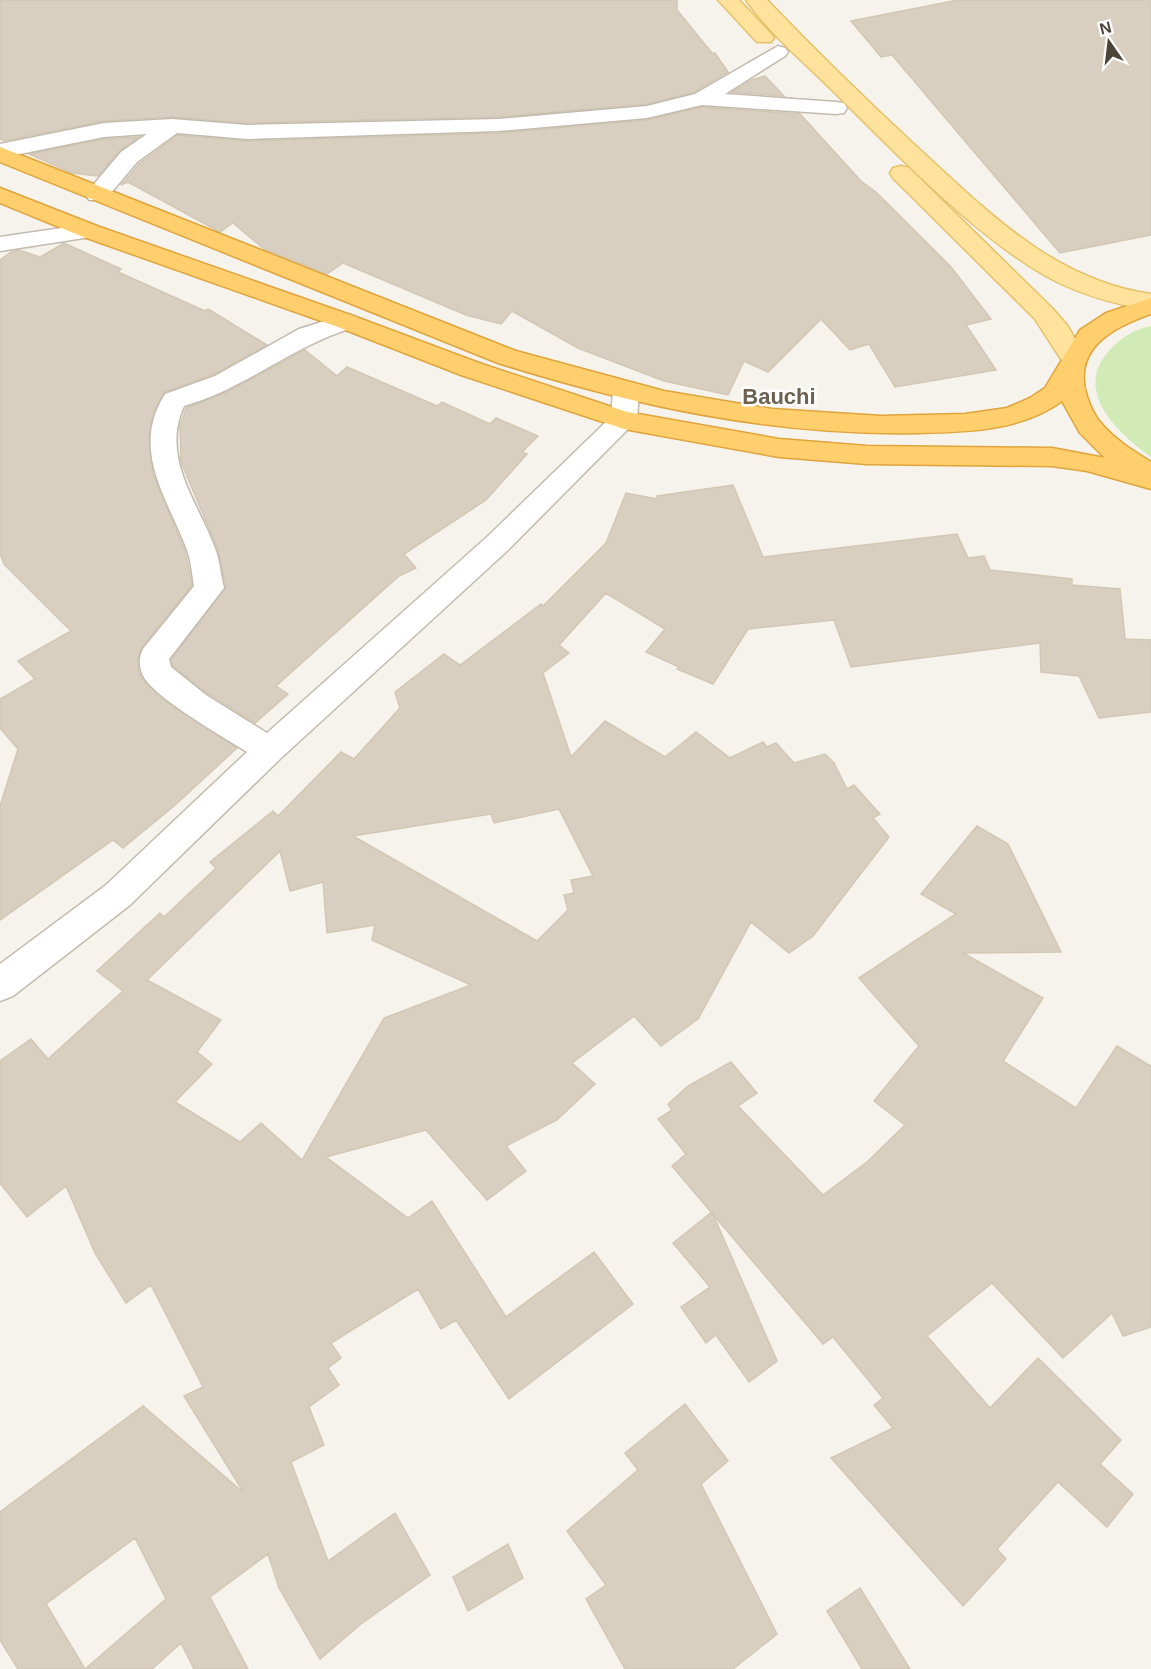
<svg xmlns="http://www.w3.org/2000/svg" width="1151" height="1669" viewBox="0 0 1151 1669" font-family="Helvetica,sans-serif">
  <style>
    .green { fill: #d2eab5 }
    .building { fill: #d8cfc1; stroke: #d3c7b4; stroke-width: 1.5; fill-rule: evenodd }
    .lines { fill: none; stroke-linecap: round; stroke-linejoin: round }
    .street-casing { stroke: #c2bbae; stroke-width: 3 }
    .primary-casing { stroke: #e6c16a; stroke-width: 3 }
    .highway-casing { stroke: #e0a43c; stroke-width: 3 }
    .street { fill: #fff; fill-rule: evenodd }
    .primary { fill: #ffe39c; fill-rule: evenodd }
    .highway { fill: #ffcf6e; fill-rule: evenodd }
    .labels { text-anchor: middle; dominant-baseline: central; stroke-width: 5; stroke-linejoin: round; paint-order: stroke }
    .far-town-label { font-size: 22px; font-weight: bold; fill: #6e6250; stroke: #fff }
  </style>
  <rect width="100%" height="100%" fill="#f6f3ec"/>
  <!-- green -->
  <path class="green" d="M1151,326V457C1119,434 1073,392 1108,352C1119,339 1134,329 1151,326Z"/>
  <!-- building -->
  <g class="building">
    <polygon points="0,0 677,0 677,10 712,53 715,53 728,72 694,92 647,104 498,117 247,123 172,117 104,121 4,141 0,139"/>
    <polygon points="958,0 1151,0 1151,235 1060,253 892,55 881,57 851,21"/>
    <polygon points="765,76 784,96 732,92 752,80"/>
    <polygon points="702,107 800,114 861,181 876,192 951,267 991,319 966,325 996,370 895,387 869,344 850,350 821,319 768,372 744,361 728,395 664,381 578,348 512,311 501,324 466,315 343,263 327,274 264,249 233,223 220,232 128,182 121,185 139,164 178,135 247,141 498,133 647,120"/>
    <polygon points="139,137 119,151 98,176 72,173 29,154 104,139"/>
    <polygon points="64,243 121,269 118,272 205,311 208,309 267,345 214,374 164,392 153,414 149,435 153,474 185,551 192,585 141,648 138,660 139,672 143,680 162,699 237,748 174,806 123,848 113,840 0,920 0,806 18,749 0,728 0,699 35,679 18,661 71,631 4,564 0,553 0,260 11,252 19,250 40,257"/>
    <polygon points="305,350 337,376 347,367 437,406 442,402 490,424 496,418 538,436 522,452 527,454 486,500 404,554 416,568 399,576 276,686 288,694 255,723 207,693 173,666 171,660 226,587 218,550 181,462 180,426 186,408 229,391"/>
    <path d="M733,485L763,557L957,534L968,558L984,556L990,570L1072,579V585L1120,589L1125,639L1151,640V712L1099,718L1079,676L1041,672L1040,643L851,667L834,620L748,629L713,684L677,669L679,667L646,652L665,629L606,593L559,645L569,653L543,673L571,757L605,721L665,757L696,732L730,758L763,742L767,747L776,743L794,763L825,754L834,763L847,789L854,785L880,814L873,818L889,837L813,936L789,953L751,922L698,1019L661,1046L634,1016L572,1063L595,1084L557,1120L506,1146L526,1171L487,1200L426,1130L326,1157L408,1218L432,1201L506,1317L594,1252L633,1304L509,1399L456,1320L441,1329L418,1289L331,1343L341,1358L328,1368L339,1385L309,1407L324,1445L291,1462L328,1561L395,1513L430,1575L361,1624L320,1659L279,1588L268,1554L210,1597L248,1669H194L181,1643L152,1669H18L0,1640V1512L143,1406L244,1493L184,1396L203,1387L151,1285L126,1303L95,1253L66,1186L27,1217L0,1183V1061L31,1039L48,1059L123,991L97,971L160,913L164,917L216,868L210,862L273,811L278,816L341,752L354,759L400,708L395,692L444,654L460,665L541,604L543,606L606,543L626,493L657,499V496ZM559,809L593,876L571,880L574,893L564,895L568,910L537,941L353,836L491,814L494,823ZM280,851L290,891L323,882L327,933L375,925L372,940L471,985L384,1018L302,1160L261,1123L240,1142L175,1102L212,1064L197,1052L221,1020L147,980ZM135,1538L166,1599L85,1669L46,1604Z"/>
    <polygon points="977,826 1008,844 1061,952 963,953 1043,998 1003,1061 1076,1108 1117,1046 1151,1066 1151,1327 1123,1336 1112,1313 1063,1358 992,1283 927,1336 990,1408 1038,1358 1121,1440 1100,1464 1133,1494 1107,1527 1058,1482 997,1549 1006,1559 963,1606 831,1458 893,1428 874,1405 883,1398 833,1337 823,1344 672,1166 686,1154 658,1119 672,1110 668,1104 688,1086 731,1062 757,1093 738,1106 823,1195 867,1162 905,1125 874,1101 919,1046 859,978 956,914 921,894"/>
    <polygon points="712,1212 777,1361 749,1382 716,1335 706,1343 681,1307 710,1287 673,1243"/>
    <polygon points="685,1404 728,1461 701,1484 777,1634 733,1669 625,1669 586,1599 606,1585 567,1531 638,1470 625,1453"/>
    <polygon points="508,1544 523,1578 468,1611 453,1577"/>
    <polygon points="860,1588 910,1669 862,1669 827,1611"/>
  </g>
  <g class="lines">
    <!-- street casing -->
    <g class="street-casing">
      <g id="street">
        <polygon points="778,46 785,48 788,52 785,56 725,94 836,102 844,103 847,108 844,113 836,114 702,105 647,118 498,131 247,139 177,133 137,162 105,200 89,200 86,195 89,190 121,152 147,134 104,137 0,158 0,144 104,123 172,119 247,125 498,119 647,106 695,94"/>
        <polygon points="89,224 97,226 101,231 97,236 0,251 0,237"/>
        <path d="M347,314L356,317L359,322L356,327C294,344 246,389 184,406C160,459 199,503 216,551C220,563 221,576 224,588L169,659L171,667L206,695L267,733L487,537L611,417L613,391L617,385L626,383L635,385L639,391L637,420L507,551L280,759L130,905L13,996L0,1001V964L106,885L247,752C222,736 160,701 145,679C139,670 138,658 143,649L194,586C192,574 191,561 187,550C167,497 130,450 165,394L215,376L299,329Z"/>
      </g>
    </g>
    <!-- primary casing -->
    <g class="primary-casing">
      <g id="primary">
        <polygon points="718,0 739,0 771,34 774,38 771,42 757,42"/>
        <path d="M746,0H767C815,50 865,99 917,147C987,211 1053,280 1151,294V310C1112,304 1078,294 1044,275C970,232 892,149 831,89C803,61 769,33 746,0Z"/>
        <polygon points="901,166 909,168 1053,309 1067,325 1086,358 1082,364 1073,366 1064,364 1035,319 893,178 890,173 893,168"/>
      </g>
    </g>
    <!-- highway casing -->
    <g class="highway-casing">
      <path id="highway" d="M0,147L516,351L664,391L772,409L881,416L965,414L1007,408L1030,398L1045,388L1080,330L1106,313L1151,298V314C1117,326 1076,345 1085,389C1088,401 1092,412 1100,422C1114,439 1132,450 1151,462V489L1087,471L1052,466L867,464L779,457L624,429L461,375L338,327L81,236L0,203V188L97,226L356,317L479,363L627,412L779,439L867,446L1052,448L1105,458L1080,433L1062,401C1021,431 967,432 918,433C773,436 635,406 498,363L0,162Z"/>
    </g>
    <!-- street -->
    <use href="#street" class="street"/>
    <!-- primary -->
    <use href="#primary" class="primary"/>
    <!-- highway -->
    <use href="#highway" class="highway"/>
  </g>
  <g class="labels">
    <!-- far-town labels -->
    <g class="far-town-label">
      <text x="779" y="396">Bauchi</text>
    </g>
  </g>
  <!-- north arrow -->
  <g transform="translate(1109 42) rotate(346)" stroke="#ffffff" stroke-width="4.5" paint-order="stroke">
  <path d="M0-4.5L10 22L0 15L-10 22Z" fill="#4b4439"/>
  <text y="-9" font-size="16" font-weight="bold" text-anchor="middle" fill="#4b4439">N</text>
  </g>
</svg>
